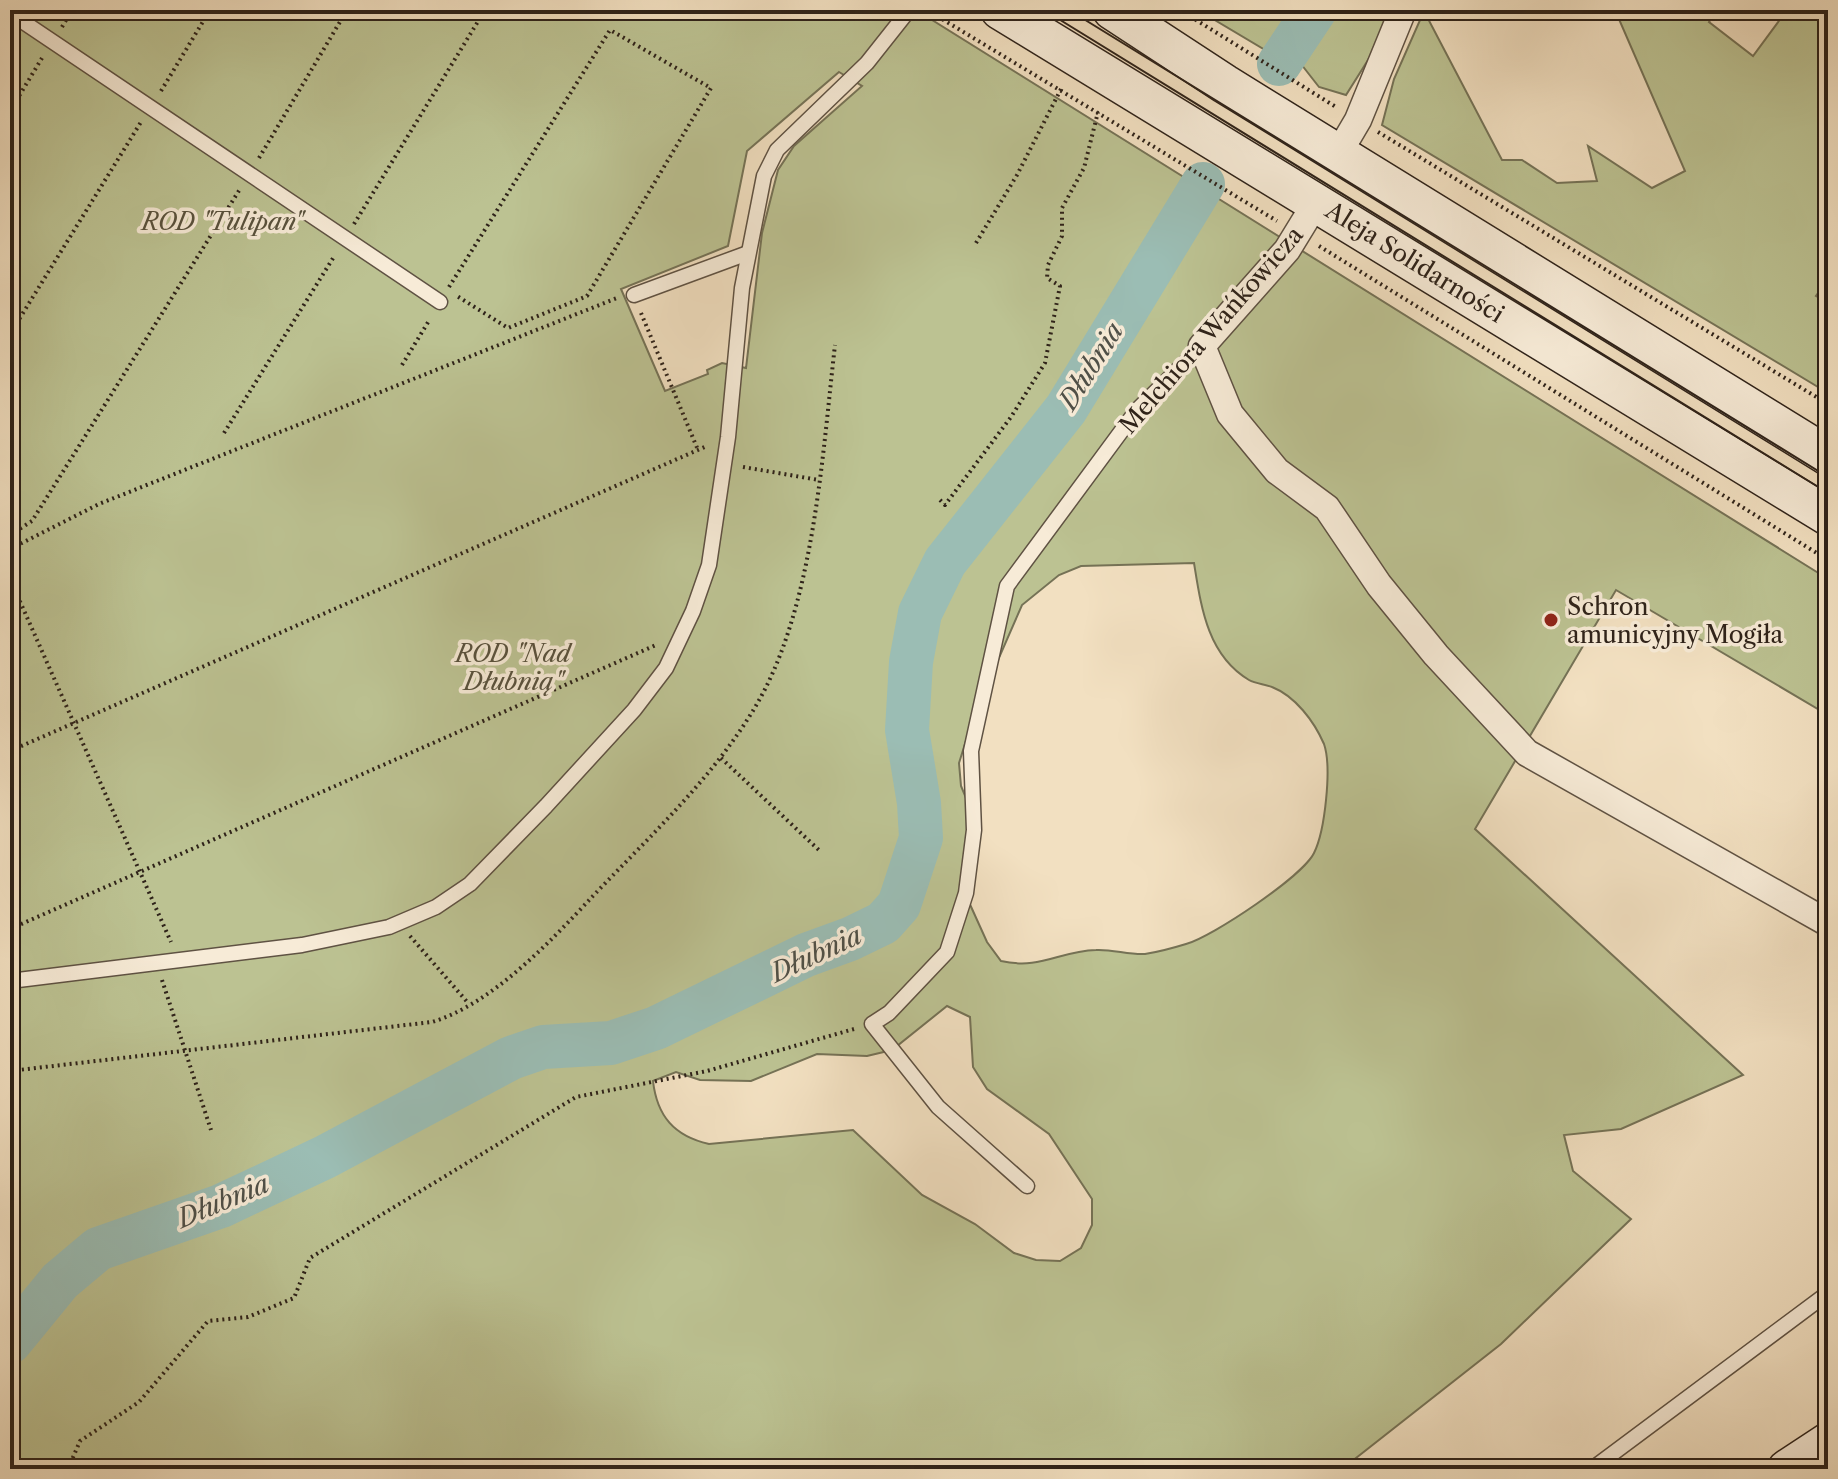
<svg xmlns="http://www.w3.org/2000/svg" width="1838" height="1479" viewBox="0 0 1838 1479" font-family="'Libre Caslon Text',serif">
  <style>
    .green { fill: #bcc292; stroke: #757256; stroke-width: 2; fill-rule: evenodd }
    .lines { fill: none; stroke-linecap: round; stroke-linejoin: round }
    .river { stroke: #9bbdb4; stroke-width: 44 }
    .lane-casing { stroke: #5f5243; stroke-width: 17 }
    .street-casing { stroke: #5f5243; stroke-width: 29 }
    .secondary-casing { stroke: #2e2219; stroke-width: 41 }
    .path { stroke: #2e2219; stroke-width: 4; stroke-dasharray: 2 4; stroke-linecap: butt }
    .lane { stroke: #f7ebd7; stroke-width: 14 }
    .street { stroke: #f7ebd7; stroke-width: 26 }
    .secondary { stroke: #f7ebd7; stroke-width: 38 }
    .tram { stroke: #2e2219; stroke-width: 2 }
    .poi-dot { fill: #8f2418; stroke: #f7ebd7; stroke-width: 3 }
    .labels { text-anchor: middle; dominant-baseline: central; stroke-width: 7; stroke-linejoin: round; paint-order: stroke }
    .park-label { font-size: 24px; font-style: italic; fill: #59523d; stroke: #f7ebd7 }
    .street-label { font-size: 24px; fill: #2e2219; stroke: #f7ebd7 }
    .poi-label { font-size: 24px; fill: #2e2219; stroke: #f7ebd7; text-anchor: start }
    .water-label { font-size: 26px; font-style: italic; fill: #4f5048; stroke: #f7ebd7 }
  </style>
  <rect width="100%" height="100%" fill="#f2e0c1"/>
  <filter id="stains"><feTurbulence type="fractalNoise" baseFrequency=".0025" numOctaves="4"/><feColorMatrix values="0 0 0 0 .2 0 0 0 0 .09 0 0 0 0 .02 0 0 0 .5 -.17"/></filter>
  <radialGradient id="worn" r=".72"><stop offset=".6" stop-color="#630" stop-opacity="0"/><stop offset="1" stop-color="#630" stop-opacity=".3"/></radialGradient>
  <!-- green -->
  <g class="green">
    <path d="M10,10H916L1828,579V715L1616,590L1475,829L1743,1075L1621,1129L1564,1135L1573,1171L1631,1219L1501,1344L1342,1469H10ZM839,72L862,86L794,146L778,170L762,233L746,368L722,363L707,370L708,374L665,391L621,289L728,246L747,151ZM1194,563C1201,606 1207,655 1249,680C1256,684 1265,684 1272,687C1295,696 1314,721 1324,744C1332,767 1325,831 1314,853C1303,876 1212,937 1186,944C1173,948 1158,952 1145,954C1129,955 1112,949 1096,950C1059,951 1041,970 1001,961L987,942L968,900L979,829L961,786L959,763L974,715L1022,605L1059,575L1081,566ZM947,1006L970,1017L973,1067L987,1089L1049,1134L1092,1199V1225L1081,1248L1060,1261L1036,1260L1014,1253L975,1224L922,1195L853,1130L709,1144C674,1136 657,1116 653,1081L676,1072L700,1080L751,1081L817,1054L867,1056L892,1050Z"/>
    <polygon points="1198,10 1393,10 1385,33 1346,95 1319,87 1301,64 1297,69"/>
    <polygon points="1615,10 1718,10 1709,22 1753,56 1787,10 1828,13 1828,279 1816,296 1828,303 1828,393 1382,125 1394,79 1424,11 1502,160 1522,160 1557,183 1597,181 1588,146 1652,188 1685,171"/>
  </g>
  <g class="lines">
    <!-- river -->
    <g class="river">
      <polyline points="1279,64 1315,10"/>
      <polyline points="10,1342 60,1281 98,1249 221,1206 325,1157 511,1058 543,1047 611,1043 656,1028 806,955 850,939 883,923 899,905 921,838 919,803 907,730 911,662 920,613 945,562 1066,409 1203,184"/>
    </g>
    <!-- lane casing -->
    <g class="lane-casing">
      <g id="lane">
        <polyline points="10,13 440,302"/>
        <polyline points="634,295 748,253"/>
        <polyline points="10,981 302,945 389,927 436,907 470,884 546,806 634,710 666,668 693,611 709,565 728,437 742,288 764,176 777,150 867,63 909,10"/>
        <polyline points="1027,1186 938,1107 872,1024 889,1013 947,952 966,893 974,830 971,751 1007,586 1137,410 1202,346"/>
        <polyline points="1592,1469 1828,1293"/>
      </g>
    </g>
    <!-- street casing -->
    <g class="street-casing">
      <g id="street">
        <polyline points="1338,154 1358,120 1403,10"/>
        <polyline points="1317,201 1287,250 1202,346 1230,414 1277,471 1327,508 1379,585 1436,655 1527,753 1828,923"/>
      </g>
    </g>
    <!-- secondary casing -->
    <g class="secondary-casing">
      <g id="secondary">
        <polyline points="1000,10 1828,516"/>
        <polyline points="1112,10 1225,84 1828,456"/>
        <polyline points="1787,1469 1828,1442"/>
      </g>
    </g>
    <!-- path -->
    <g class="path">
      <polyline points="927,10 1277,221"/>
      <polyline points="961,10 969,15"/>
      <polyline points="1180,10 1336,107"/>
      <polyline points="62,27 72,10"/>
      <polyline points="161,91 210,10"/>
      <polyline points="10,111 42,58"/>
      <polyline points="1378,132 1828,404"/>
      <polyline points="259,158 347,10"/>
      <polyline points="354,224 485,10"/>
      <polyline points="976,243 1017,175 1061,89"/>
      <polyline points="1319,246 1828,560"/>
      <polyline points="449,287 610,30 711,88 587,296 508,328 457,296"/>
      <polyline points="641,313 698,450"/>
      <polyline points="10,334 141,122"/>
      <polyline points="402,365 430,319"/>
      <polyline points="224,433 335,255"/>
      <polyline points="743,467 819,480"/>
      <polyline points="940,500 945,505 1011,417 1045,363 1060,286 1047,278 1048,265 1062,236 1062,208 1084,168 1098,112"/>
      <polyline points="10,535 32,521 240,189"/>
      <polyline points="10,549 99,504 617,298"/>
      <polyline points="10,579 171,942"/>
      <polyline points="10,751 707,446"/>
      <polyline points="721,758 821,852"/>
      <polyline points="10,929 656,645"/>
      <polyline points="410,936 469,1004"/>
      <polyline points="162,980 211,1130"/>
      <path d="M10,1071L432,1022C492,1004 550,942 592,897C649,837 711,780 754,709C814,610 822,457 835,345"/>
      <polyline points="68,1469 80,1441 139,1402 208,1321 248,1317 294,1298 310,1258 576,1097 707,1071 854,1029"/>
    </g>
    <!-- lane -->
    <use href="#lane" class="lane"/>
    <!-- street -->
    <use href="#street" class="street"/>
    <!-- secondary -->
    <use href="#secondary" class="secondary"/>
    <!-- tram -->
    <g class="tram">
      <polyline points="1044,10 1828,493"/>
      <polyline points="1069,10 1828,477"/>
    </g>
  </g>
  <!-- markers -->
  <circle class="poi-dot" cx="1551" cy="620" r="8"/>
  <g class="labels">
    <!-- park labels -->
    <g class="park-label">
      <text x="222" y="221">ROD "Tulipan"</text>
      <text x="513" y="653">ROD "Nad<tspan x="513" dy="28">Dłubnią"</tspan></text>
    </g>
    <!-- street labels -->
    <g class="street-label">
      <text transform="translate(1415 262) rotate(32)">Aleja Solidarności</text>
      <text transform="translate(1211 330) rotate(-49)">Melchiora Wańkowicza</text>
    </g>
    <!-- poi labels -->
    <g class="poi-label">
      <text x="1567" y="606">Schron<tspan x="1567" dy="28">amunicyjny Mogiła</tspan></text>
    </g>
    <!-- water labels -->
    <g class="water-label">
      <text transform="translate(1091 366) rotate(-58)">Dłubnia</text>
      <text transform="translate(816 954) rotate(-25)">Dłubnia</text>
      <text transform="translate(223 1201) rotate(-23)">Dłubnia</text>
    </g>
  </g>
  <!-- margin -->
  <rect width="1838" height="1479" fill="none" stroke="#f2e0c1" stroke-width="40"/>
  <rect x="12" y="12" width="1814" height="1455" fill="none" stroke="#2e2219" stroke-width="4"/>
  <rect x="20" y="20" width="1798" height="1439" fill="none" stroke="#2e2219" stroke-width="2"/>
  <rect width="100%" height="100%" filter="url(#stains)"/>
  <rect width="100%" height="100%" fill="url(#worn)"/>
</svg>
